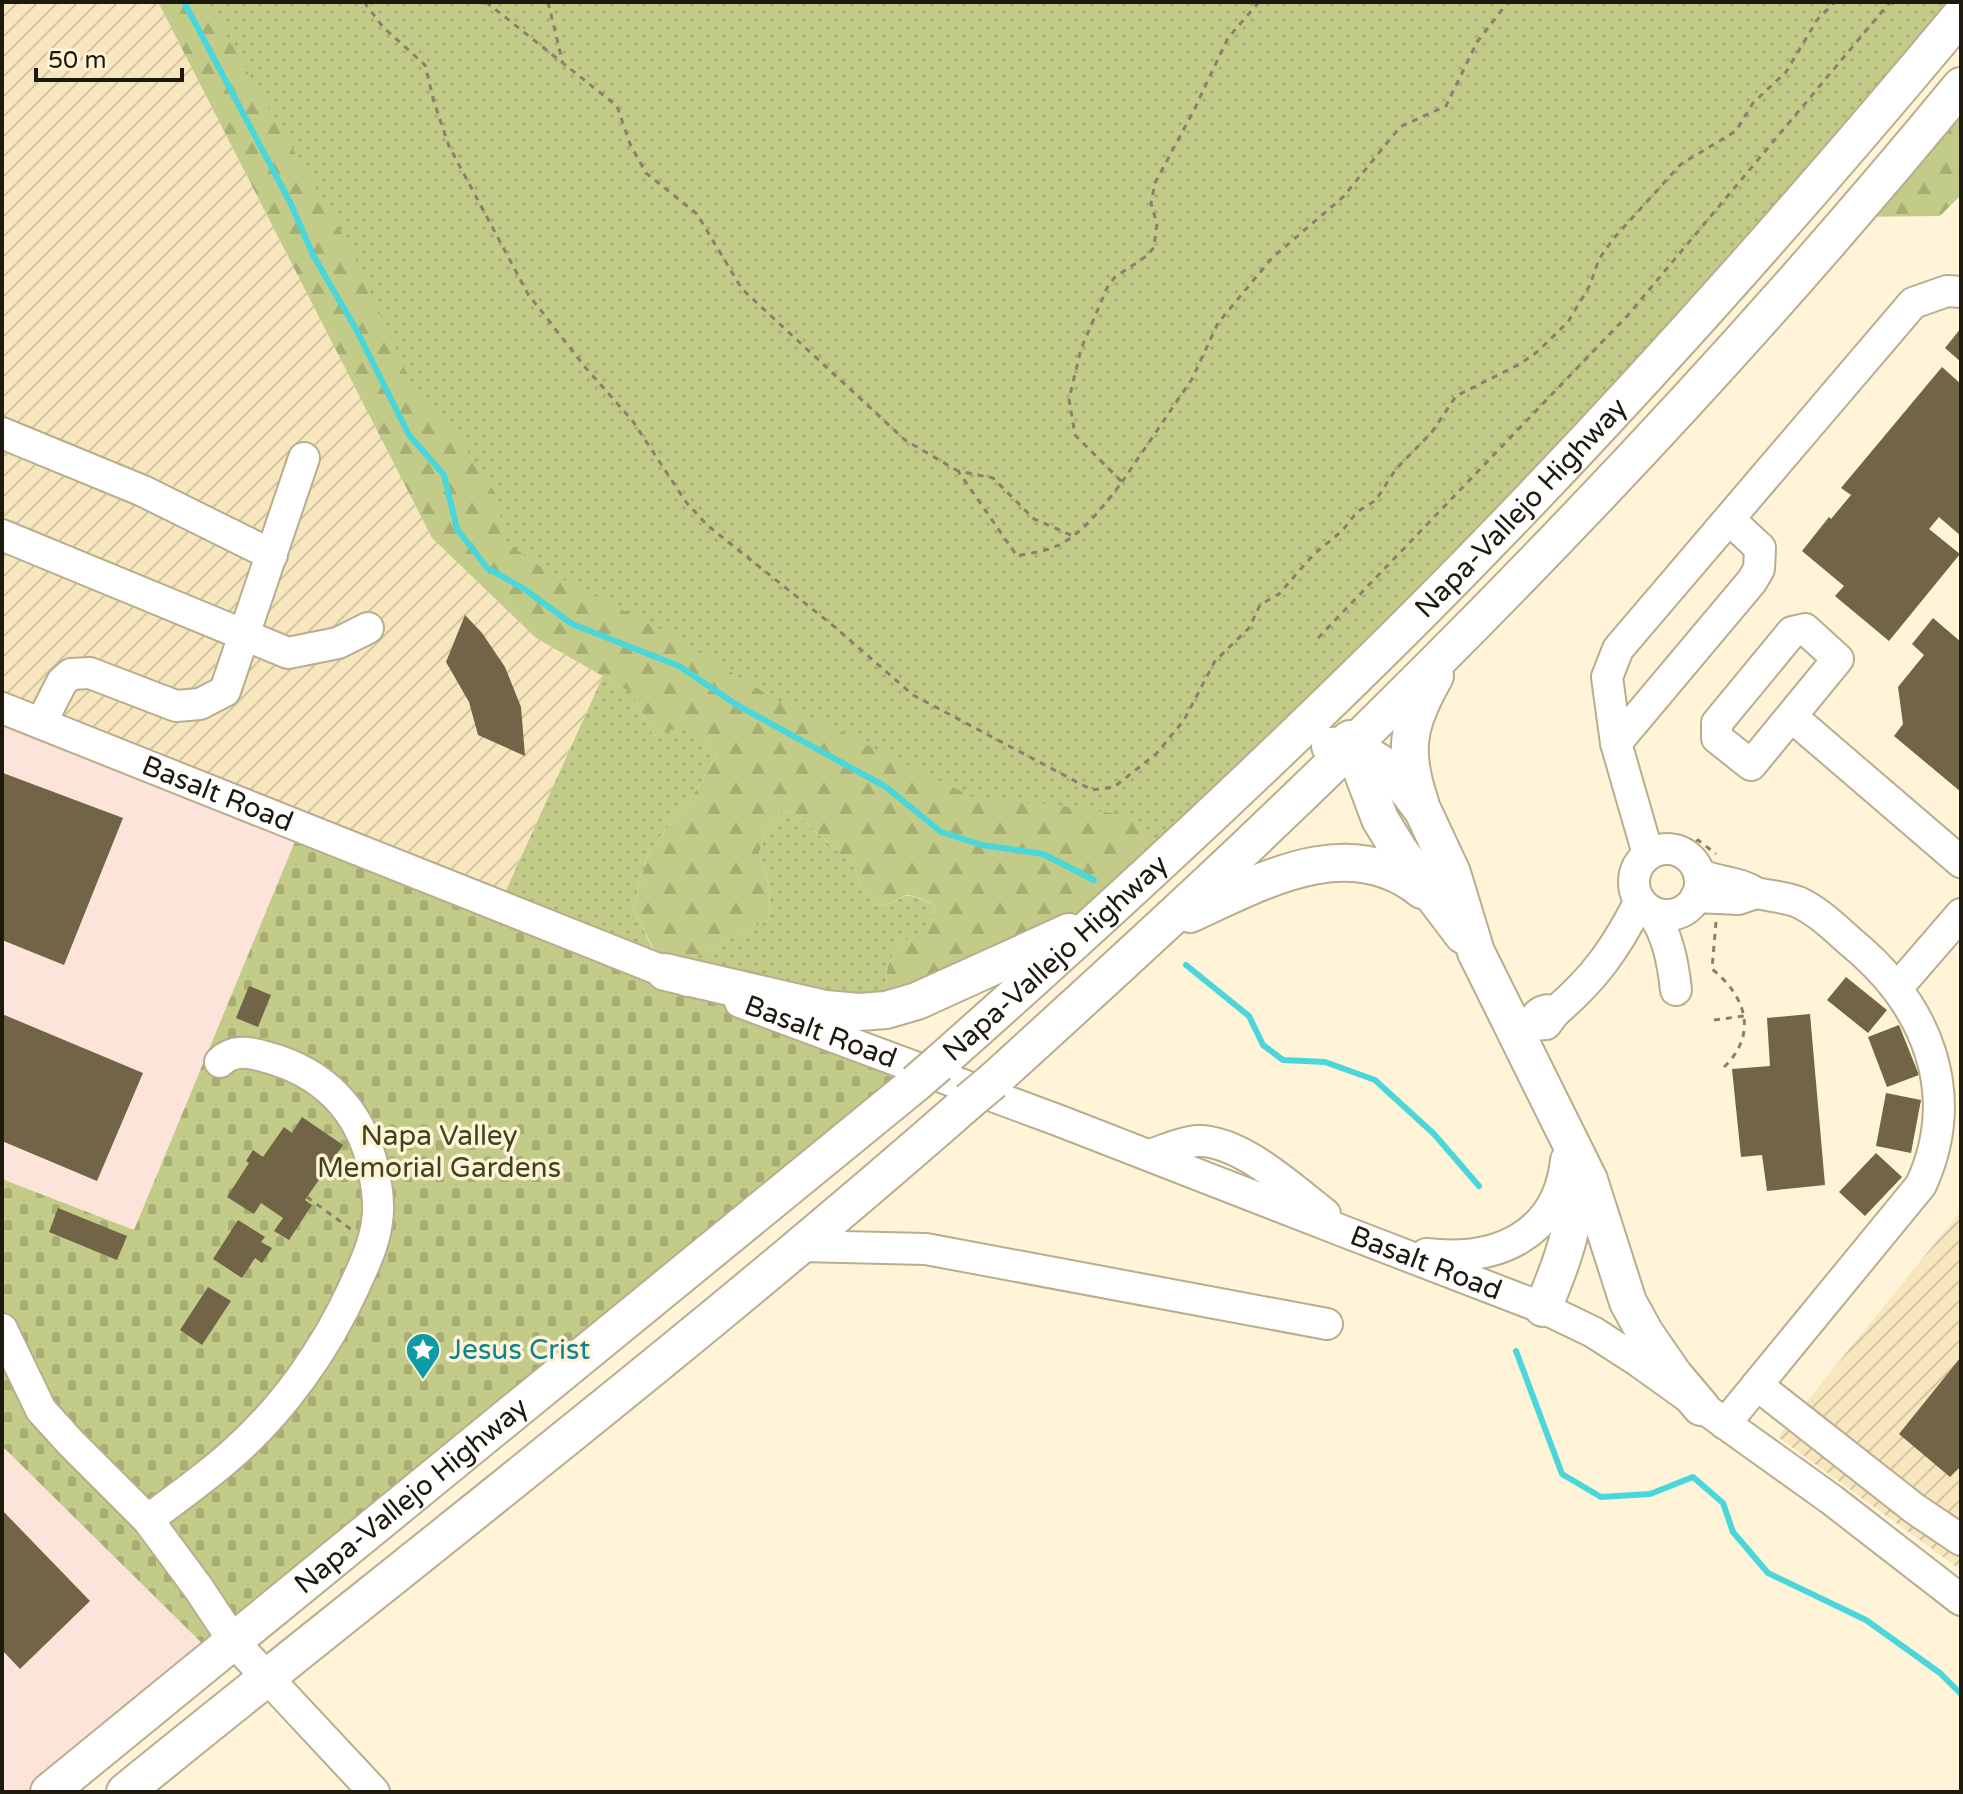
<svg xmlns="http://www.w3.org/2000/svg" width="1963" height="1794" viewBox="0 0 1963 1794" font-family="'Varela Round',sans-serif">
  <defs>
    <pattern id="industrial-furrows" width="10" height="10" patternUnits="userSpaceOnUse" patternTransform="scale(2)"><rect width="10" height="10" fill="#f8e6be"/><path d="M-1 1l2-2M0 10L10 0M9 11l2-2" fill="none" stroke="#d4c5a2"/></pattern>
    <pattern id="grass-dots" width="8" height="8" patternUnits="userSpaceOnUse" patternTransform="scale(2)"><rect width="8" height="8" fill="#c2cb88"/><path d="M2 2h.1M6 6h.1" fill="none" stroke="#a6ae74" stroke-width="1.8" stroke-linecap="round"/></pattern>
    <pattern id="forest-firs" width="22" height="20" patternUnits="userSpaceOnUse" patternTransform="scale(2)"><rect width="22" height="20" fill="#c2cb88"/><path d="M5 1l3.5 6h-7zM16 11l3.5 6h-7z" fill="#a6ae74"/></pattern>
    <pattern id="cemetery-stones" width="16" height="16" patternUnits="userSpaceOnUse" patternTransform="scale(2)"><rect width="16" height="16" fill="#c2cb88"/><path d="M2 7V4a2 2 0 0 1 4 0v3zM10 15v-3a2 2 0 0 1 4 0v3z" fill="#a6ae74"/></pattern>
  </defs>
  <rect width="100%" height="100%" fill="#fff3d8"/>
  <path fill="#fce4da" d="M2 708 301 827 134 1230 2 1179Z
    M2 1446 216 1657 49 1792H2Z"/>
  <path fill="url(#industrial-furrows)" d="M2 2H158L432 538 536 638 603 676 499 906 2 708Z
    M1961 1211V1570L1778 1437Z"/>
  <path fill="url(#grass-dots)" d="M184 2H1961L1814 187 1107 914 523 588Z
    M603 676 632 693 654 736 682 725 719 751 688 804 649 850 633 908 664 972 770 919 769 886 759 852 767 830 781 812 789 811 800 817 855 868 861 887 876 906C911 902 896 885 935 906 924 941 909 932 894 953 883 967 887 994 886 1010L859 1012 825 1009 665 972 499 906Z"/>
  <path fill="url(#forest-firs)" d="M158 2H207L350 247 418 398 455 433 494 491 507 543 548 572 666 632 776 700 983 802 1049 804 1124 815 1172 853 1107 914 886 1010C887 994 883 967 894 953 909 932 925 939 935 906 896 884 911 902 876 906L861 887 855 868 800 817 789 811 781 812 767 830 759 852 769 886 770 919 665 972 633 908 649 850 688 804 719 751 682 726 654 736 632 693 536 638 432 538Z
    M1961 86V195L1940 216 1848 217Z"/>
  <path fill="url(#cemetery-stones)" d="M301 827 926 1071 216 1657 2 1446V1179L134 1230Z"/>
  <g fill="none" stroke-linecap="round" stroke-linejoin="round">
    <path stroke="#4ad7dc" stroke-width="6" d="M184 2 291 204 313 255 356 329 409 435 444 475 457 529 487 568 523 588 572 624 679 666 737 705 886 787 941 832 982 845 1043 854 1094 880
      M1186 965 1249 1016 1263 1045 1283 1060 1325 1062 1375 1080 1434 1134 1479 1186
      M1516 1351 1562 1474 1601 1497 1650 1494 1693 1477 1723 1503 1733 1532 1768 1573 1866 1620 1940 1673 1961 1694"/>
  </g>
  <path fill="#716447" d="M1961 328V362L1945 348Z
    M1942 367 1961 384V536L1939 517 1929 529 1960 554 1889 641 1835 596 1844 586 1802 551 1829 517 1831 519 1851 495 1841 488Z
    M465 615 482 633 505 667 521 707 525 756 478 735 469 702 446 662Z
    M1933 618 1961 642V792L1894 736 1903 724 1898 687 1924 655 1912 644Z
    M3 773 123 818 64 965 2 940Z
    M1846 977 1887 1010 1868 1033 1827 1000Z
    M249 986 271 995 258 1027 236 1018Z
    M2 1014 143 1073 97 1181 2 1141Z
    M1810 1014 1825 1185 1767 1191 1762 1155 1741 1157 1732 1069 1770 1066 1767 1018Z
    M1899 1025 1919 1075 1887 1087 1868 1037Z
    M1886 1093 1921 1100 1911 1153 1876 1146Z
    M302 1117 343 1145 305 1200 312 1205 289 1240 274 1231 283 1218 261 1203 254 1214 227 1197 249 1163 246 1161 253 1150 263 1157 284 1127 292 1133Z
    M1876 1153 1902 1177 1865 1216 1839 1192Z
    M58 1208 127 1236 117 1260 49 1232Z
    M238 1220 265 1237 261 1242 272 1248 262 1263 255 1258 242 1278 213 1259Z
    M208 1287 231 1301 202 1345 180 1330Z
    M1961 1357V1466L1950 1477 1899 1434Z
    M2 1510 90 1601 20 1669 2 1650Z"/>
  <g fill="none" stroke-linecap="round" stroke-linejoin="round">
    <defs>
      <g id="minor">
        <path d="M2 433 143 491 272 555"/>
        <path d="M2 535 288 653 338 643 368 628"/>
        <path d="M1805 629 1838 659 1751 765 1717 738V723L1792 632Z"/>
        <path id="s1" d="M2 708 688 981"/>
        <path d="M1792 717 1961 862"/>
        <path d="M41 723 62 682 71 674 90 673 176 706 200 704 225 691 304 458"/>
        <path d="M1616 743 1752 581 1759 569 1760 548 1730 520"/>
        <circle cx="1667" cy="882" r="33"/>
        <path d="M1648 854 1616 743 1607 677 1618 649 1913 303 1947 291 1961 292"/>
        <path d="M1696 897 1738 899 1756 893C1738 881 1718 883 1699 874"/>
        <path d="M1651 911C1668 934 1673 963 1676 990"/>
        <path d="M1898 987 1961 914"/>
        <path id="s2" d="M740 1002 1060 1121 1348 1233 1543 1308 1593 1332 1638 1361 1832 1500 1961 1600"/>
        <path d="M1555 1012C1595 978 1616 948 1640 901"/>
        <path d="M1517 1033 1532 1025 1546 1024 1555 1012C1544 1007 1535 1014 1532 1025"/>
        <path d="M220 1062C233 1049 250 1052 266 1057 323 1072 361 1110 373 1168 377 1186 380 1204 377 1222 374 1245 364 1265 355 1285 326 1349 283 1410 230 1456 204 1479 175 1499 148 1520L199 1589 234 1642 374 1792"/>
        <path d="M1149 1155C1163 1151 1182 1142 1197 1141 1239 1139 1293 1189 1325 1214"/>
        <path d="M801 1246 926 1249 1327 1324"/>
        <path d="M1426 1254C1495 1262 1558 1237 1566 1160"/>
        <path d="M2 1329 41 1410 71 1443 148 1520"/>
        <path d="M1757 1385 1915 1509 1961 1540"/>
        <path d="M1725 1424 1921 1185C1963 1093 1927 1005 1852 943 1836 929 1818 911 1798 902 1785 897 1769 896 1756 893"/>
      </g>
      <g id="major">
        <path d="M1350 739 1380 819 1400 852 1463 935"/>
        <path d="M1330 746 1351 745 1380 763 1402 783 1423 811 1452 873 1476 952 1589 1180 1628 1302 1645 1333 1674 1375 1701 1407"/>
        <path d="M1420 802C1402 750 1408 723 1435 676"/>
        <path d="M1190 914C1262 881 1349 831 1422 890"/>
        <path d="M665 972 825 1009 859 1012 886 1010 917 1001 1069 932"/>
        <path id="s3" d="M938 1064C1104 917 1266 767 1422 611 1611 421 1790 220 1961 15"/>
        <path d="M993 1081C1081 1001 1169 921 1255 839 1504 602 1743 351 1961 86"/>
        <path d="M1543 1308C1562 1263 1584 1209 1570 1159"/>
        <path id="s4" d="M49 1792 916 1083"/>
        <path d="M125 1792C407 1563 696 1341 969 1101"/>
      </g>
    </defs>
    <use href="#minor" stroke="#baad8d" stroke-width="34"/>
    <use href="#major" stroke="#baad8d" stroke-width="40"/>
    <path stroke="#89816d" stroke-width="3" stroke-dasharray="6 6" stroke-linecap="butt" d="M364 2 383 27 425 65 434 102 449 146 528 294 585 367 632 420 686 502 707 525 836 628 913 695 1092 790 1114 787 1156 754 1184 720 1215 661 1249 628 1260 605 1279 594 1314 554 1342 531 1357 512 1376 500 1396 469 1432 432 1456 396 1520 364 1537 352 1568 322 1590 285 1599 259 1614 238 1681 164 1736 131 1753 103 1786 72 1817 20 1835 2
      M486 2 617 106 630 144 646 173 697 214 742 289 905 440 958 471
      M548 2 563 64
      M1122 482 1192 379 1218 323 1272 258 1343 197 1400 127 1446 106 1477 42 1508 2
      M1071 535 1034 519 993 478 958 471 1017 556C1029 553 1043 552 1054 547 1081 537 1105 504 1122 482L1075 435 1069 399 1081 349 1107 288 1115 277 1148 255 1154 247 1157 224 1151 203 1155 183 1193 112 1228 38 1259 2
      M1318 638 1628 315 1890 2
      M1686 839 1695 843 1698 840 1716 854
      M1716 922 1712 969C1747 997 1758 1035 1723 1068
      M1714 1020 1744 1016
      M307 1197 352 1230"/>
    <use href="#minor" stroke="#fff" stroke-width="30"/>
    <use href="#major" stroke="#fff" stroke-width="36"/>
    <defs>
      <path id="major-bridge" d="M916 1083 938 1064
        M969 1101 993 1081"/>
    </defs>
    <use href="#major-bridge" stroke="#baad8d" stroke-width="40" stroke-linecap="butt"/>
    <use href="#major-bridge" stroke="#fff" stroke-width="36"/>
  </g>
  <defs>
    <symbol id="sight-pin" viewBox="-11 -11 22 30"><path d="M0 17L-7.5 6A9.5 9.5 0 1 1 7.5 6Z" fill="#0f9aa8" stroke="#fff3d8"/><path d="M0-6L1.8-2.2L6-1.7L2.9 1.2L3.7 5.4L0 3.3L-3.7 5.4L-2.9 1.2L-6-1.7L-1.8-2.2Z" fill="#fff"/></symbol>
  </defs>
  <g fill-rule="evenodd">
    <use href="#sight-pin" x="403" y="1330" width="40" height="54"/>
  </g>
  <g text-anchor="middle" dominant-baseline="central" stroke-width="7" stroke-linejoin="round" paint-order="stroke">
    <g font-size="28" fill="#1e190d" stroke="#fff3d8">
      <text stroke="none"><textPath href="#s3" startOffset="806">Napa-Vallejo Highway</textPath></text>
      <text stroke="none"><textPath href="#s1" startOffset="232">Basalt Road</textPath></text>
      <text stroke="none"><textPath href="#s3" startOffset="158">Napa-Vallejo Highway</textPath></text>
      <text stroke="none"><textPath href="#s2" startOffset="86">Basalt Road</textPath></text>
      <text stroke="none"><textPath href="#s2" startOffset="734">Basalt Road</textPath></text>
      <text stroke="none"><textPath href="#s4" startOffset="468">Napa-Vallejo Highway</textPath></text>
    </g>
    <g font-size="28" fill="#3f431c" stroke="#fff3d8">
      <text x="439" y="1136">Napa Valley<tspan x="439" dy="32">Memorial Gardens</tspan></text>
    </g>
    <g font-size="28" fill="#0d838f" stroke="#fff3d8" text-anchor="start">
      <text x="449" y="1350">Jesus Crist</text>
    </g>
  </g>
  <rect width="1963" height="1794" fill="none" stroke="#1e190d" stroke-width="8"/>
  <path d="M36 68v12h146v-12" fill="none" stroke="#1e190d" stroke-width="4"/>
  <text x="48" y="68" font-size="24" fill="#1e190d" stroke="#fff3d8" stroke-width="6" paint-order="stroke">50 m</text>
</svg>
